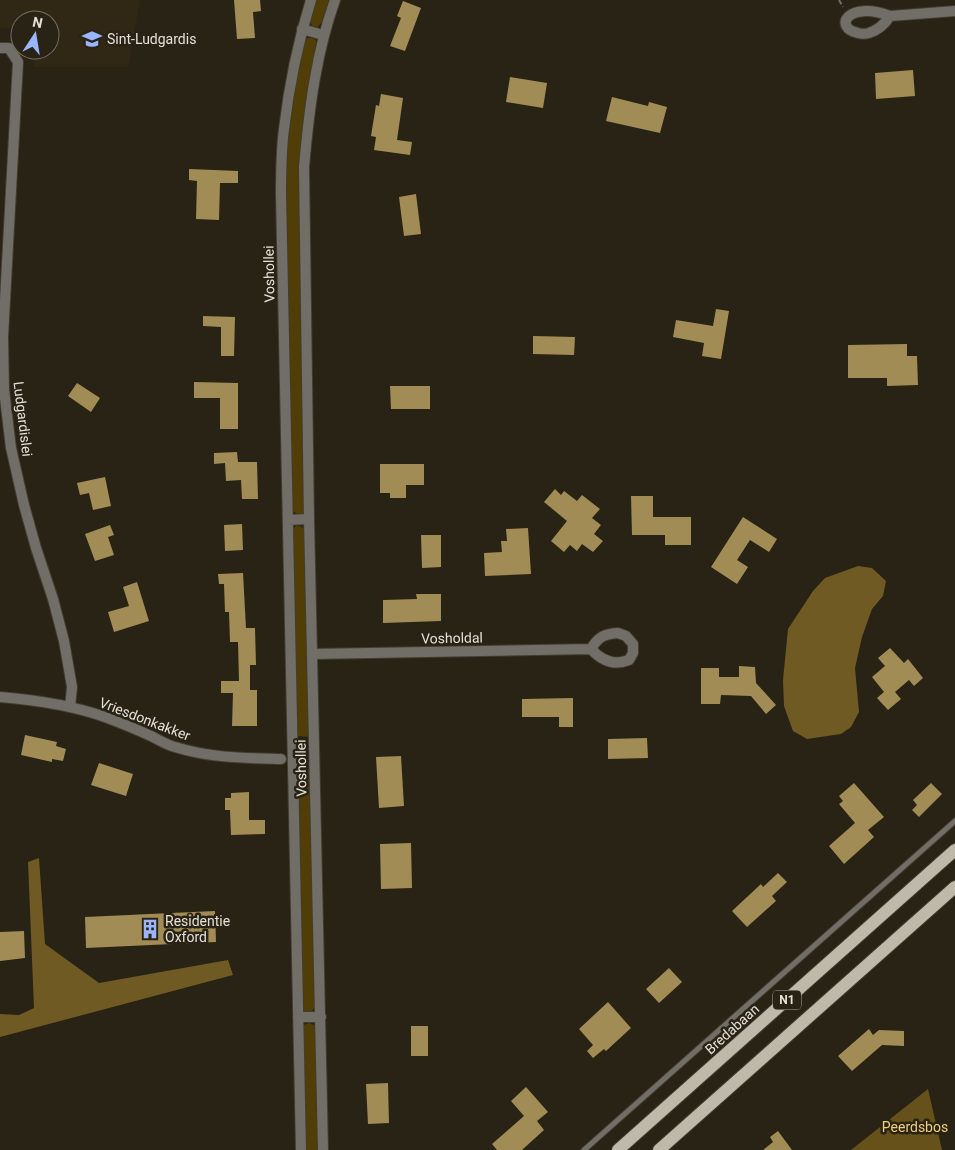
<svg xmlns="http://www.w3.org/2000/svg" width="955" height="1150" viewBox="0 0 955 1150" font-family="Roboto,sans-serif">
  <rect width="100%" height="100%" fill="#282315"/>
  <path fill="#302814" d="M0 0H140L128 67H34L35 50H50V20H20V28H0Z"/>
  <path fill="#513e06" d="M316 0H329L322 22 318 27 312 26 310 20Z
    M308 38H312L316 40V44L303 120 299 178 305 510 303 514 298 515 292 510 286 161C290 120 295 80 305 40Z
    M296 526C301 526 303 527 306 531L310 737 297 736 293 529Z
    M297 769H311L315 1008 310 1012 304 1011 302 1008Z
    M309 1023 314 1025 316 1027 319 1150H305L303 1028 304 1025Z"/>
  <path fill="#66511a" d="M928 1089 942 1150H851Z"/>
  <path fill="#6f5a23" d="M858 566 872 568 886 581 883 596 872 609 862 637 855 668 859 712 851 727 841 734 807 739 793 731 784 706 783 680 788 629 813 591 825 578Z
    M39 858 45 944 99 983 228 960 233 975 0 1037V1014L19 1015 34 1008 28 862Z"/>
  <path fill="#a28c55" d="M234 0H260L261 11 253 12 255 38 237 39Z
    M403 1 421 8 405 51 390 46 401 18 397 16Z
    M913 70 915 96 876 99 875 73Z
    M510 77 547 83 543 108 506 102Z
    M381 94 403 98 397 140 412 142 410 155 374 150 376 137 371 136 376 105 379 106Z
    M612 97 648 106 649 102 667 107 660 133 606 121Z
    M189 169 238 171V183H220L219 220 196 219 197 181 189 180Z
    M416 194 421 234 404 236 399 197Z
    M716 309 729 311 721 359 702 356 704 343 673 337 676 320 713 326Z
    M203 316 235 317 234 356H221V327L203 326Z
    M533 336 575 337 574 355 533 354Z
    M907 344V356H917L918 385 887 386V378H848V345Z
    M194 382 238 383V429H220V398H194Z
    M77 383 100 398 91 412 68 396Z
    M390 386H430V409H391Z
    M237 452 238 462H257L258 499H242L241 480 226 481 225 463 214 464V453Z
    M380 464H424V485H406V498H390V493H380Z
    M105 477 111 506 93 510 89 493 80 495 77 483Z
    M555 489 561 495 564 491 577 501 582 495 600 509 592 518 601 525 594 534 603 541 593 552 582 544 577 551 570 545 564 552 551 541 567 521 544 502Z
    M631 496H653V517H691V545H665V535H632Z
    M743 517 777 539 769 552 750 540 737 560 748 567 737 584 711 567Z
    M242 524 243 550 225 551 224 525Z
    M110 525 114 535 108 537 114 555 95 561 85 534Z
    M528 528 531 574 485 576 484 553 502 552 501 541H507L506 529Z
    M421 535H441V567L422 568Z
    M243 573 246 628H255L256 665H250V690H257V726H232L233 693H221V681H239L238 642H230L229 612H225L224 584H219L218 574Z
    M137 582 149 621 114 632 108 612 129 606 123 587Z
    M416 594H441V621L383 623V600L417 599Z
    M890 648 904 663 908 659 923 678 914 686 909 680 895 692 901 699 888 710 877 698 884 692 872 677 885 666 878 658Z
    M739 666 755 667 756 683 776 705 766 714 751 696 721 695 720 704H701V668H719V677H739Z
    M573 698V727H559V717H522V699Z
    M25 735 57 742 56 746 66 749 63 761 52 759V762L21 755Z
    M647 738 648 758 608 759V739Z
    M401 756 404 806 379 808 376 757Z
    M99 763 133 774 126 796 91 785Z
    M854 783 884 817 868 830 874 837 844 864 829 846 855 823 839 804 843 801 839 796Z
    M931 783 942 794 919 817 912 810 917 805 913 800Z
    M249 792V820H265V834L231 835 230 810H225V798H231V793Z
    M411 843 412 888 381 889 380 844Z
    M778 873 787 882 772 896 776 901 747 927 732 911 761 884 763 887Z
    M215 911 216 942 86 948 85 917Z
    M24 931 25 958 0 961V932Z
    M669 968 682 982 659 1003 646 989Z
    M608 1002 631 1028 606 1051 604 1049 593 1058 587 1051 593 1045 579 1029Z
    M411 1026H428V1056H411Z
    M869 1029 873 1035 879 1030 904 1031V1046L882 1045 852 1071 838 1056Z
    M388 1083 389 1123 368 1124 366 1084Z
    M526 1087 548 1112 537 1121 544 1130 522 1150H497L492 1144 524 1116 511 1101Z
    M778 1131 792 1150H763L773 1142 770 1137Z"/>
  <g fill="none" stroke-linecap="round" stroke-linejoin="round">
    <defs>
      <path id="service" d="M584 1150 955 821"/>
      <path id="minor" d="M890 16C885 24 878 30 869 33 865 34 862 34 858 33 833 28 847 0 890 16L955 11
        M302 29 323 35
        M0 48H9L18 62 3 337 4 390 11 448 24 505 36 548 53 599 64 641 72 687 70 707
        M288 520 309 519
        M618 633 626 636 633 644V653L629 660C614 666 602 661 591 649 598 637 604 634 618 633Z
        M313 654 591 649
        M0 697C36 700 71 705 105 717 121 723 136 729 151 736 159 740 167 745 175 747 210 758 245 758 281 759
        M298 1017H321
        M301 1150 281 195C281 173 281 151 284 129 289 86 298 42 311 0
        M323 1150 309 519 304 167C309 110 316 53 335 0"/>
      <path id="primary" d="M618 1150 955 850
        M659 1150 955 887"/>
    </defs>
    <use href="#service" stroke="#423d30" stroke-width="7"/>
    <use href="#minor" stroke="#423d30" stroke-width="12"/>
    <use href="#primary" stroke="#423d30" stroke-width="14"/>
    <path stroke="#746f63" stroke-width="2" stroke-dasharray="5 2.5" stroke-linecap="butt" d="M839 0 843 7"/>
    <use href="#service" stroke="#716e67" stroke-width="5"/>
    <use href="#minor" stroke="#716e67" stroke-width="10"/>
    <use href="#primary" stroke="#bfb9aa" stroke-width="12"/>
  </g>
  <defs>
    <symbol id="school-bare" viewBox="-9 -9 18 18"><path d="M0-5L7-2L0 1L-7-2ZM-4 1L0 2.5L4 1V4Q0 6-4 4Z" fill="#9ab5fd" stroke="#282315" stroke-width="2.5" paint-order="stroke"/></symbol>
    <symbol id="building-bare" viewBox="-9 -9 18 18"><path d="M-4-6H4V6H1V3H-1V6H-4ZM-2.5-4.3h1.7v1.8h-1.7ZM.8-4.3h1.7v1.8H.8ZM-2.5-1h1.7V.8h-1.7ZM.8-1h1.7V.8H.8Z" fill="#9ab5fd" stroke="#282315" stroke-width="2.5" paint-order="stroke"/></symbol>
  </defs>
  <g fill-rule="evenodd">
    <use href="#school-bare" x="78" y="25" width="28" height="28"/>
    <use href="#building-bare" x="136" y="915" width="28" height="28"/>
  </g>
  <g text-anchor="middle" dominant-baseline="central" stroke-width="5" stroke-linejoin="round" paint-order="stroke">
    <rect fill="#282315" stroke="#aca79d" stroke-width="1" x="773" y="990.5" width="28" height="19" rx="4"/>
    <g font-size="12" font-weight="bold" fill="#e4e0d7">
      <text x="787" y="1000">N1</text>
    </g>
    <g font-size="14" fill="#e4e0d7" stroke="#282315" text-anchor="start">
      <text x="107" y="39">Sint-Ludgardis</text>
      <text x="165" y="921">Residentie<tspan x="165" dy="16">Oxford</tspan></text>
    </g>
    <g font-size="14" fill="#e4e0d7" stroke="#282315">
      <text transform="translate(269 274) rotate(-91)">Voshollei</text>
      <text transform="translate(23 419) rotate(83)">Ludgardislei</text>
      <text transform="translate(452 638) rotate(-1)">Vosholdal</text>
      <text transform="translate(145 719) rotate(21)">Vriesdonkakker</text>
      <text transform="translate(301 768) rotate(-91)">Voshollei</text>
      <text transform="translate(732 1029) rotate(-42)">Bredabaan</text>
    </g>
    <g font-size="14" fill="#f0ce7d" stroke="#282315">
      <text x="915" y="1127">Peerdsbos</text>
    </g>
  </g>
  <g transform="translate(35 35) rotate(12)"><circle r="24" fill="#282315" stroke="#736f63"/>
  <path d="M0-4L9 19L0 12L-9 19Z" fill="#9ab5fd"/>
  <text y="-8" font-size="14" font-weight="bold" text-anchor="middle" fill="#e4e0d7">N</text>
  </g>
</svg>
